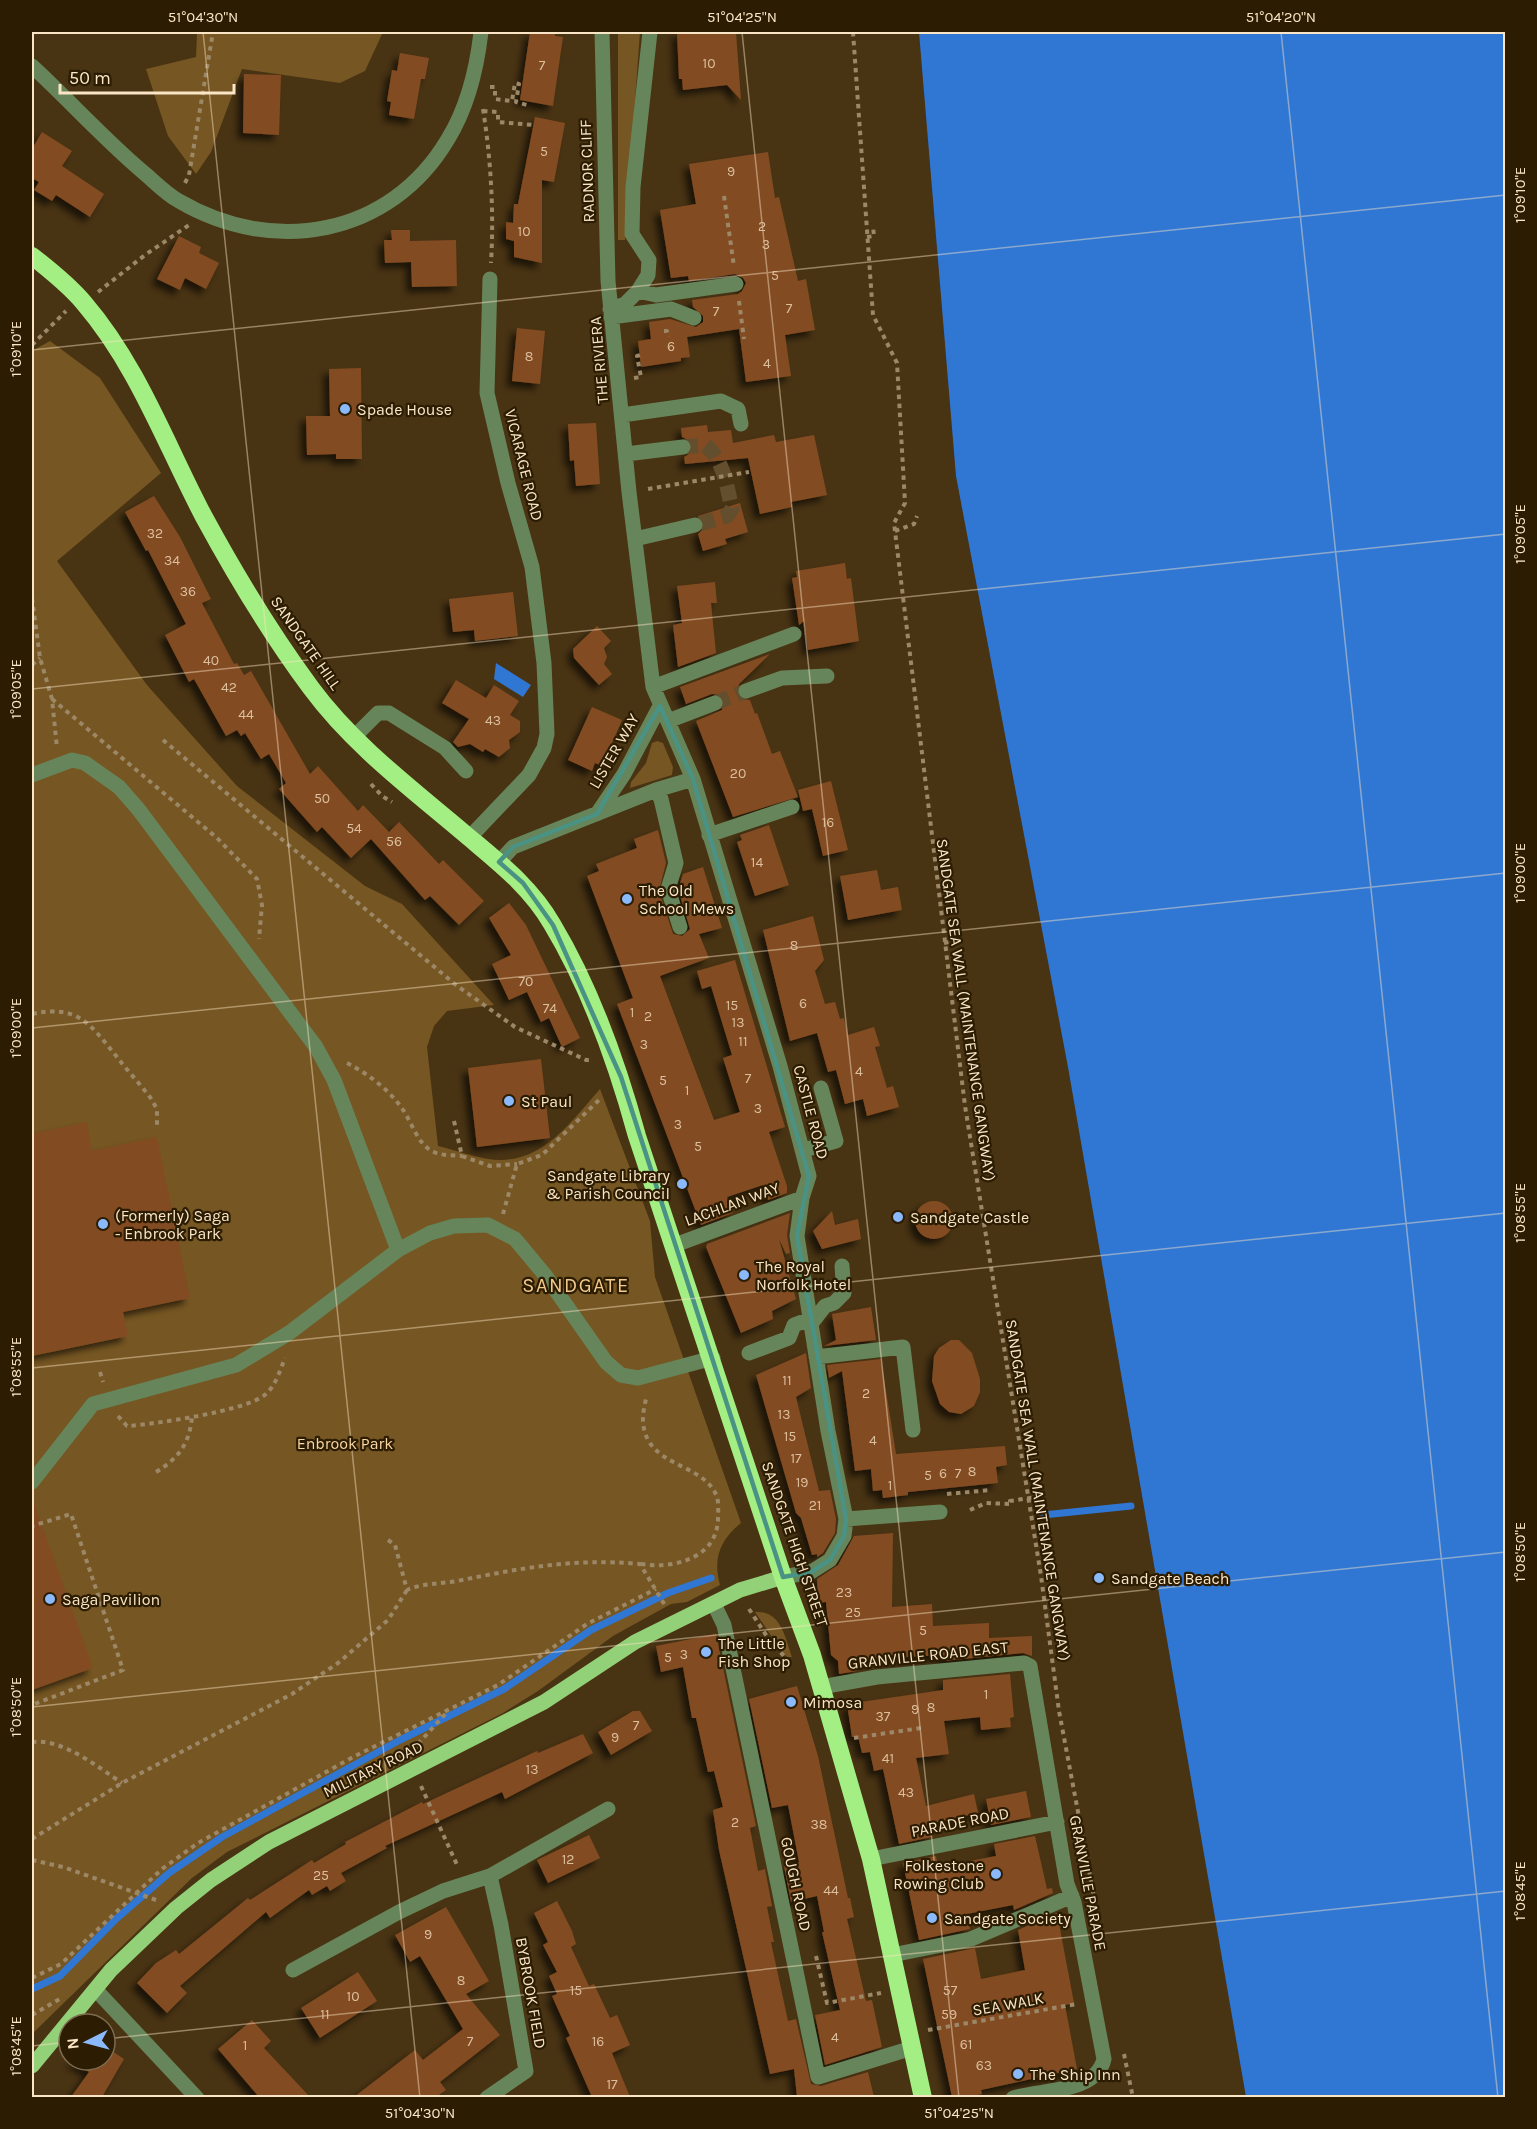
<svg xmlns="http://www.w3.org/2000/svg" width="1537" height="2129" viewBox="0 0 1537 2129" font-family="Karla,sans-serif">
  <defs>
    <filter id="shadow"><feDropShadow dx="-5.5" dy="5.5" stdDeviation="3" flood-color="#0009"/></filter>
  </defs>
  <rect width="100%" height="100%" fill="#483313"/>
  <path fill="#765622" d="M197 32H383L365 71 340 83 242 69 211 152 196 174 168 136 146 69 196 57Z
    M618 32H640L625 240H618Z
    M50 341 100 378 161 473 57 561 147 685 237 786 365 886 402 904 494 1005 447 1011 434 1026 427 1047 438 1146C454 1150 471 1156 488 1159 540 1167 569 1124 600 1089L650 1221 655 1277 741 1523C719 1541 713 1559 720 1585L687 1602 671 1604 613 1636 538 1691 503 1713 227 1852 192 1878 32 2034V351Z
    M657 741 663 743 673 767 672 775 630 788 631 782 646 763 652 743Z
    M755 1612C781 1610 785 1637 792 1657H787L782 1652Z"/>
  <path fill="#3077d4" d="M919 32H1505V2097H1246L1068 1067 956 476Z
    M496 663 531 685 523 697 494 679Z"/>
  <g fill="none" stroke-linecap="round" stroke-linejoin="round">
    <path stroke="#3077d4" stroke-width="7" d="M1043 1515 1131 1506
      M32 1989 60 1976 116 1919 169 1873 222 1837 400 1740 504 1689 591 1630 668 1593 711 1578"/>
  </g>
  <path fill="#824c21" filter="url(#shadow)" d="M530 32H555V36L563 37 553 106 520 100Z
    M677 32H736L741 100 727 85 683 90 682 79H679Z
    M400 53 429 58 425 79H421L414 119 389 115 391 102 387 101 392 70 397 71Z
    M244 74 281 75 279 135 243 133Z
    M535 117 565 123 554 182 542 180V263L514 257V241L506 239V222L513 223 514 204H518Z
    M42 132 72 151 62 166 104 194 90 217 56 195 52 201 34 190 39 182 32 178V149Z
    M768 152 775 198 779 197 798 281 806 279 815 330 785 335 791 376 746 382 739 329 687 337 690 357 681 358V361L641 367 638 341 651 339 649 322 670 319 696 327 703 322V316L693 307 692 300 738 294 742 291 746 283 743 278 735 274 689 281 688 276 671 278 660 210 696 204 689 164Z
    M391 230H410V241L456 240 457 286 412 287 411 262 385 263 384 240H392Z
    M179 236 201 247 199 253 219 263 206 289 185 278 180 290 157 279Z
    M517 328 545 331 540 384 512 381Z
    M361 368 362 459H336V454L307 455 306 416H330L329 369Z
    M596 423 600 484 576 486 574 460 570 461 568 424Z
    M707 425 708 432 731 430 733 443 774 435 776 442 814 435 827 495 791 502 792 507 760 514 748 458 685 464 684 457 689 454 693 446 690 441 682 437 681 428Z
    M154 496 180 537 211 599 202 603 234 664 237 663 244 675 251 671 310 774 318 766 358 811 363 805 389 832 399 822 439 864 443 860 484 901 459 925 430 896 425 900 371 839 351 858 322 827 317 832 279 789 286 783 269 754 261 759 245 733 241 736 237 730 226 736 194 679 189 682 165 635 186 624 148 550 146 551 125 512Z
    M740 503 748 532 725 539 727 544 703 551 698 534 704 528 705 523 698 516Z
    M845 563 847 579 851 578 859 641 808 650 804 621 799 625 792 578 797 577 796 571Z
    M715 582 717 603H711L716 653 678 667 673 625 682 623 677 586Z
    M513 592 518 636 475 641 474 630 453 632 449 599Z
    M597 626 611 641 604 648 607 657 604 664 612 674 599 685 574 658 573 649Z
    M770 654 739 684 737 694 740 699 750 700 755 714 757 713 772 754 780 751 798 797 733 817 696 721 722 710 724 699 721 695 712 694 686 704 680 687Z
    M456 680 486 698 494 685 519 701 510 715 520 721V732L509 740 510 748 499 757 485 749 483 752 470 744 458 747 453 742 469 719 442 703Z
    M592 707 622 720 602 766 595 763 592 771 568 760Z
    M831 781 848 850 823 856 812 809 803 811 798 790Z
    M769 825 789 885 755 896 737 842 742 840 740 835Z
    M658 830 666 863 659 891 673 934 682 936 690 929 678 889 683 874 703 867 722 928 699 934 709 958 660 976 714 1120 740 1112 723 1058 732 1055 711 986 702 989 697 971 735 960 785 1127 769 1132 787 1186V1193L768 1200 763 1185 727 1197 733 1213 701 1225 617 1004 633 998 587 876 599 871 596 864 637 848 634 839Z
    M877 870 881 890 898 887 902 910 848 920 840 876Z
    M509 903 526 925 580 1038 562 1047 549 1018 541 1022 527 992 509 1000 492 964 511 955 489 918Z
    M813 916 824 960 815 971 825 1004 835 1002 840 1019 844 1018 848 1035 874 1027 880 1046 875 1047 887 1088 893 1086 899 1107 867 1116 863 1099 845 1104 836 1070 828 1072 817 1033 790 1041 763 930Z
    M541 1059 550 1138 477 1147 468 1068Z
    M87 1122 92 1151 157 1137 190 1298 123 1312 128 1336 32 1356V1134Z
    M915 1220a19 19 0 1 1 38 0a19 19 0 1 1-38 0Z
    M832 1211 835 1225 858 1219 861 1239 822 1249 813 1231Z
    M790 1213 787 1235 790 1253 786 1254 779 1239 796 1299 772 1311 773 1319 741 1333 706 1247 707 1244Z
    M871 1307 876 1340 824 1346 836 1340 832 1314Z
    M951 1340H959L972 1353 980 1379V1392L974 1406 961 1414 949 1412 940 1404 932 1381 934 1356 939 1348Z
    M806 1353 811 1388 796 1397 819 1491 830 1490 836 1519 835 1533 823 1553 817 1557V1554L812 1555 801 1518 796 1513 756 1375Z
    M881 1359 896 1454 1005 1446 1007 1465 996 1467 998 1483 908 1492V1495L883 1498 882 1490 873 1491 871 1469 855 1471 842 1371 829 1378 827 1365Z
    M32 1503H34L93 1668 32 1690Z
    M893 1533 892 1607 932 1604 933 1626 989 1623V1638L1032 1636V1656L1023 1653 943 1661V1655L856 1660 857 1671 839 1674 838 1661 831 1655 826 1602 818 1603 817 1579 838 1565 854 1536Z
    M716 1634 756 1826 750 1828 758 1871 765 1869 772 1906 767 1907 774 1942H771L788 2021 796 2019 811 2084 821 2086 868 2072 874 2097H797L794 2069 770 2074 719 1850 713 1810 723 1807 714 1771 708 1772 696 1718H692L683 1667 661 1672 656 1646Z
    M1010 1674 1014 1717 1010 1718 1011 1727 981 1730 980 1717 944 1721 949 1754 916 1758 926 1806 974 1794 978 1813 929 1824 932 1837 899 1844 883 1769 874 1771 870 1752 862 1753 858 1736 852 1737 847 1704 943 1690V1680Z
    M797 1686 818 1756 848 1898H850L854 1917 847 1919 866 2001 872 2000 882 2047 825 2065 815 2015 840 2010 822 1932H824L817 1896 791 1902 784 1866 799 1862 788 1805 772 1808 749 1699Z
    M633 1711H640L652 1731 611 1755 598 1732Z
    M583 1734 593 1753 505 1799 502 1792 385 1846 387 1848 341 1873 346 1881 330 1891 327 1886 312 1895 309 1890 270 1918 266 1912 180 1986 187 1993 167 2013 137 1983 156 1963 176 1950 179 1954 248 1898 250 1900 312 1860 314 1863 346 1844 345 1842 422 1802 423 1804 537 1751 538 1753Z
    M1026 1791 1031 1817 991 1825 986 1799Z
    M589 1835 600 1858 548 1883 537 1860Z
    M1035 1836 1047 1889 1052 1888 1053 1893 1014 1910 1013 1905 967 1914 970 1929 919 1940 903 1863 936 1856 938 1867 996 1856 994 1844Z
    M557 1901 572 1931 576 1944 571 1947 589 1986 594 1984 610 2018 617 2015 630 2045 612 2053 630 2097H592L566 2038 570 2036 552 1996 557 1994 549 1976 557 1972 543 1945 548 1942 534 1913Z
    M446 1907 489 1981 466 1994 500 2035 440 2082 446 2090 436 2097H354L415 2050 423 2060 463 2029 420 1956 410 1962 395 1935Z
    M1057 1913 1074 2003 1065 2005 1077 2069 981 2090 982 2094 967 2097H952L923 1959 975 1948 981 1979 1025 1970 1018 1930Z
    M358 1972 377 2001 320 2038 301 2008Z
    M252 2020 271 2041 264 2048 310 2097H259L218 2049Z
    M106 2047 124 2059 102 2097H71L89 2072 70 2060H105Z"/>
  <g fill="none" stroke-linecap="round" stroke-linejoin="round">
    <path stroke="#634e2e" stroke-width="15" stroke-dasharray="15 8" stroke-linecap="butt" d="M683 447 705 445C724 459 727 488 732 509L727 516 695 525
      M715 703 746 691"/>
    <path stroke="#9c8767" stroke-width="4" stroke-dasharray="4.5 4.5" stroke-linecap="butt" d="M853 32 873 315 897 363 905 503 894 523 965 1106 1041 1576 1059 1711 1094 1897
      M490 87H495V99L512 101 515 83 519 84 516 102 527 105 529 102
      M483 109C491 160 494 212 491 263
      M483 111 498 112V122L533 125
      M185 183 189 175 213 32
      M724 196 734 267
      M867 237 874 236 873 227
      M98 292 145 255 189 225
      M739 301 744 339
      M664 331H667L668 337
      M32 345 66 311
      M634 378 641 377 637 356 640 355
      M648 489 749 472
      M895 531 914 524 917 516
      M32 598 40 658 52 699 57 748
      M32 665 40 658
      M52 699 217 838 257 879 262 905 259 939
      M163 740 456 985 515 1027 586 1060H593
      M371 784 382 796 392 802
      M944 943 954 941 953 929
      M32 1014C78 1004 90 1024 117 1057 127 1070 139 1083 150 1097L157 1109V1127
      M347 1063C368 1074 387 1088 401 1107 412 1121 417 1145 434 1152 442 1156 453 1155 462 1156
      M454 1121 462 1156 490 1166 517 1164
      M503 1214 517 1164 542 1155 599 1100
      M100 1372 103 1382
      M118 1416 127 1426C155 1424 247 1411 266 1394 276 1385 280 1370 285 1358
      M156 1472C179 1458 190 1443 192 1416
      M947 1494 991 1490
      M970 1510 986 1503 1011 1504 1010 1501 1036 1497 1035 1491
      M32 1524V1526L71 1514 123 1670 32 1705
      M388 1540 395 1545 407 1590C423 1583 440 1584 457 1581 522 1568 573 1558 640 1564L666 1607
      M641 1564C673 1569 716 1559 718 1520 718 1513 719 1504 717 1497 706 1467 664 1468 648 1440 640 1424 643 1411 647 1395
      M749 1609 768 1638 789 1662 793 1661
      M854 1738 921 1728
      M32 1742C62 1738 98 1767 122 1783
      M418 1744 447 1712
      M421 1786 458 1867
      M32 1839 122 1783 292 1694 338 1663 388 1620 407 1590
      M32 1860 63 1867 156 1900
      M816 1956 827 2003 881 1993
      M32 1978 61 1964 162 1869 198 1843 355 1756 498 1685 587 1624 656 1589
      M32 2015 63 1997
      M928 2030 1077 2004
      M1124 2054 1133 2098"/>
    <path stroke="#67855a" stroke-width="15" d="M602 32 608 281 629 492 653 687 693 779 780 1066 809 1176 802 1198 797 1236 828 1431 846 1519 844 1536 830 1560 811 1572 783 1577
      M32 66C70 101 104 139 143 172 155 182 166 194 179 201 273 256 390 237 448 139 467 108 477 67 481 32
      M638 291 656 295 736 284
      M610 309 625 304 638 291 648 275 649 260 632 234 633 187 650 32
      M611 317 671 309 694 318
      M622 415 721 401 738 409 741 424
      M626 454 683 447
      M635 539 695 525
      M653 687 794 634
      M746 691 782 678 827 676
      M668 721 715 703
      M354 737 378 713H389L445 748 466 771
      M32 775 72 760 85 763 119 787 139 810 316 1047 334 1080 398 1250
      M656 790 661 799 676 863 668 889 680 927
      M597 814 624 774 660 706
      M709 835 792 807
      M469 838 529 775 544 748 547 734 544 663 532 567 508 483 487 393 490 279
      M499 862 513 847 656 790 693 779
      M804 1150 836 1141 821 1088
      M675 1245 802 1198
      M811 1324 825 1306 834 1303 844 1293 842 1266
      M749 1353 789 1338 794 1325 810 1319
      M816 1357 903 1347 913 1430
      M32 1482 93 1404 236 1365 289 1333 398 1250 430 1233 454 1226 488 1225 515 1239 545 1275 606 1362 621 1375 638 1378 713 1358
      M846 1519 940 1512
      M714 1604 724 1625 818 2077 912 2048
      M821 1687 877 1677 1024 1663 1030 1666 1067 1884 1074 1902 1104 2059C1096 2094 1040 2089 1013 2098
      M871 1859 1057 1822
      M892 1955 971 1939 1072 1896
      M293 1970 399 1912 443 1891 490 1876 608 1809
      M96 1990 197 2098
      M487 2098 526 2071 501 1925 490 1876"/>
    <path stroke="#93d178" stroke-width="15" d="M32 2066 111 1970 176 1908 211 1880 269 1842 544 1702 635 1642 740 1590 783 1577"/>
    <path stroke="#a4ef83" stroke-width="18" d="M32 256C50 270 69 285 84 303 138 366 166 445 204 517 236 576 271 634 311 688 353 745 412 789 465 834 498 862 530 886 552 924 591 989 617 1063 637 1136L783 1577 812 1655 871 1859 923 2098"/>
  </g>
  <path fill="none" stroke="#4a9284" stroke-width="4.5" stroke-linejoin="round" d="M660 706 693 779 809 1176 797 1236 846 1519 844 1536 830 1560 811 1572 783 1577 621 1077 553 925 523 883 499 862 513 847 597 814Z"/>
  <path fill="none" stroke="#fae5c6" stroke-width="1.5" stroke-opacity="0.45" d="M203 32 420 2098M742 32 959 2098M1281 32 1498 2098M32 350 1506 195M32 689 1506 534M32 1028 1506 873M32 1368 1506 1213M32 1707 1506 1552M105 2039 1506 1891M32 2046 69 2042"/>
  <g fill="#8abafc" stroke="#2b1c02" stroke-width="2">
    <circle cx="345" cy="409" r="6"/>
    <circle cx="627" cy="899" r="6"/>
    <circle cx="509" cy="1101" r="6"/>
    <circle cx="682" cy="1184" r="6"/>
    <circle cx="898" cy="1217" r="6"/>
    <circle cx="103" cy="1224" r="6"/>
    <circle cx="744" cy="1275" r="6"/>
    <circle cx="1099" cy="1578" r="6"/>
    <circle cx="50" cy="1599" r="6"/>
    <circle cx="706" cy="1652" r="6"/>
    <circle cx="791" cy="1702" r="6"/>
    <circle cx="996" cy="1874" r="6"/>
    <circle cx="932" cy="1918" r="6"/>
    <circle cx="1018" cy="2074" r="6"/>
  </g>
  <g text-anchor="middle" dominant-baseline="central" stroke-width="4.5" stroke-linejoin="round" paint-order="stroke">
    <g font-size="14" fill="#dcbf9d">
      <text x="709" y="63">10</text>
      <text x="542" y="65">7</text>
      <text x="544" y="151">5</text>
      <text x="731" y="171">9</text>
      <text x="762" y="226">2</text>
      <text x="524" y="231">10</text>
      <text x="766" y="244">3</text>
      <text x="775" y="275">5</text>
      <text x="789" y="308">7</text>
      <text x="716" y="311">7</text>
      <text x="671" y="346">6</text>
      <text x="529" y="356">8</text>
      <text x="767" y="363">4</text>
      <text x="155" y="533">32</text>
      <text x="172" y="560">34</text>
      <text x="188" y="591">36</text>
      <text x="211" y="660">40</text>
      <text x="229" y="687">42</text>
      <text x="246" y="714">44</text>
      <text x="493" y="720">43</text>
      <text x="738" y="773">20</text>
      <text x="322" y="798">50</text>
      <text x="828" y="822">16</text>
      <text x="354" y="828">54</text>
      <text x="394" y="841">56</text>
      <text x="757" y="862">14</text>
      <text x="794" y="945">8</text>
      <text x="526" y="981">70</text>
      <text x="803" y="1003">6</text>
      <text x="732" y="1005">15</text>
      <text x="550" y="1008">74</text>
      <text x="632" y="1012">1</text>
      <text x="648" y="1016">2</text>
      <text x="738" y="1022">13</text>
      <text x="743" y="1041">11</text>
      <text x="644" y="1044">3</text>
      <text x="859" y="1071">4</text>
      <text x="748" y="1078">7</text>
      <text x="663" y="1080">5</text>
      <text x="687" y="1090">1</text>
      <text x="758" y="1108">3</text>
      <text x="678" y="1124">3</text>
      <text x="698" y="1146">5</text>
      <text x="787" y="1380">11</text>
      <text x="866" y="1393">2</text>
      <text x="784" y="1414">13</text>
      <text x="790" y="1436">15</text>
      <text x="873" y="1440">4</text>
      <text x="796" y="1458">17</text>
      <text x="972" y="1471">8</text>
      <text x="943" y="1473">6</text>
      <text x="958" y="1473">7</text>
      <text x="928" y="1475">5</text>
      <text x="802" y="1482">19</text>
      <text x="890" y="1485">1</text>
      <text x="815" y="1505">21</text>
      <text x="844" y="1592">23</text>
      <text x="853" y="1612">25</text>
      <text x="923" y="1630">5</text>
      <text x="684" y="1654">3</text>
      <text x="668" y="1657">5</text>
      <text x="986" y="1694">1</text>
      <text x="931" y="1707">8</text>
      <text x="915" y="1709">9</text>
      <text x="883" y="1716">37</text>
      <text x="636" y="1725">7</text>
      <text x="615" y="1737">9</text>
      <text x="888" y="1758">41</text>
      <text x="532" y="1769">13</text>
      <text x="906" y="1792">43</text>
      <text x="735" y="1822">2</text>
      <text x="819" y="1824">38</text>
      <text x="568" y="1859">12</text>
      <text x="321" y="1875">25</text>
      <text x="831" y="1890">44</text>
      <text x="428" y="1934">9</text>
      <text x="461" y="1980">8</text>
      <text x="576" y="1990">15</text>
      <text x="950" y="1990">57</text>
      <text x="353" y="1996">10</text>
      <text x="325" y="2014">11</text>
      <text x="949" y="2014">59</text>
      <text x="835" y="2037">4</text>
      <text x="470" y="2041">7</text>
      <text x="598" y="2041">16</text>
      <text x="966" y="2044">61</text>
      <text x="245" y="2045">1</text>
      <text x="984" y="2065">63</text>
      <text x="612" y="2084">17</text>
    </g>
    <g font-size="16" fill="#fae5c6" stroke="#2b1c02">
      <text transform="translate(587 171) rotate(-92)">RADNOR CLIFF</text>
      <text transform="translate(599 360) rotate(-95)">THE RIVIERA</text>
      <text transform="translate(524 465) rotate(76)">VICARAGE ROAD</text>
      <text transform="translate(306 643) rotate(55)">SANDGATE HILL</text>
      <text transform="translate(614 751) rotate(-60)">LISTER WAY</text>
      <text transform="translate(966 1010) rotate(82)">SANDGATE SEA WALL (MAINTENANCE GANGWAY)</text>
      <text transform="translate(811 1112) rotate(75)">CASTLE ROAD</text>
      <text transform="translate(732 1204) rotate(-20)">LACHLAN WAY</text>
      <text transform="translate(1038 1490) rotate(81)">SANDGATE SEA WALL (MAINTENANCE GANGWAY)</text>
      <text transform="translate(795 1544) rotate(71)">SANDGATE HIGH STREET</text>
      <text transform="translate(928 1655) rotate(-6)">GRANVILLE ROAD EAST</text>
      <text transform="translate(373 1769) rotate(-26)">MILITARY ROAD</text>
      <text transform="translate(960 1822) rotate(-11)">PARADE ROAD</text>
      <text transform="translate(1088 1883) rotate(79)">GRANVILLE PARADE</text>
      <text transform="translate(796 1884) rotate(78)">GOUGH ROAD</text>
      <text transform="translate(531 1993) rotate(80)">BYBROOK FIELD</text>
      <text transform="translate(1008 2004) rotate(-10)">SEA WALK</text>
    </g>
    <g font-size="16" fill="#fae5c6" stroke="#2b1c02" text-anchor="start">
      <text x="357" y="409">Spade House</text>
      <text x="639" y="890">The Old<tspan x="639" dy="18">School Mews</tspan></text>
      <text x="521" y="1101">St Paul</text>
      <text x="670" y="1175" text-anchor="end">Sandgate Library<tspan x="670" dy="18">&amp; Parish Council</tspan></text>
      <text x="115" y="1215">(Formerly) Saga<tspan x="115" dy="18">- Enbrook Park</tspan></text>
      <text x="910" y="1217">Sandgate Castle</text>
      <text x="756" y="1266">The Royal<tspan x="756" dy="18">Norfolk Hotel</tspan></text>
      <text x="1111" y="1578">Sandgate Beach</text>
      <text x="62" y="1599">Saga Pavilion</text>
      <text x="718" y="1643">The Little<tspan x="718" dy="18">Fish Shop</tspan></text>
      <text x="803" y="1702">Mimosa</text>
      <text x="984" y="1865" text-anchor="end">Folkestone<tspan x="984" dy="18">Rowing Club</tspan></text>
      <text x="944" y="1918">Sandgate Society</text>
      <text x="1030" y="2074">The Ship Inn</text>
    </g>
    <g font-size="16" fill="#f9d6a4" stroke="#2b1c02">
      <text x="345" y="1443">Enbrook Park</text>
    </g>
    <g font-size="20" letter-spacing="1.5" fill="#f4ca8c" stroke="#2b1c02">
      <text x="576" y="1285">SANDGATE</text>
    </g>
  </g>
  <rect width="1537" height="2129" fill="none" stroke="#2b1c02" stroke-width="66"/>
  <g transform="translate(87 2042) rotate(264)"><circle r="28" fill="#2b1c02" stroke="#7e6c50" stroke-width="1.5"/>
  <path d="M0-4.5L10 22L0 15L-10 22Z" fill="#8abafc"/>
  <text y="-9" font-size="16" font-weight="bold" text-anchor="middle" fill="#fae5c6">N</text>
  </g>
  <path d="M60 84v9h174v-9" fill="none" stroke="#fae5c6" stroke-width="3"/>
  <text x="69" y="84" font-size="18" fill="#fae5c6" stroke="#2b1c02" stroke-width="4.5" paint-order="stroke">50 m</text>
  <rect x="33" y="33" width="1471" height="2063" fill="none" stroke="#fae5c6" stroke-width="2"/>
  <g font-size="15" text-anchor="middle" fill="#fae5c6">
    <text x="203" y="22">51°04'30"N</text>
    <text x="742" y="22">51°04'25"N</text>
    <text x="1281" y="22">51°04'20"N</text>
    <text transform="translate(1520 195) rotate(-90)" y="5">1°09'10"E</text>
    <text transform="translate(16 349) rotate(-90)" y="5">1°09'10"E</text>
    <text transform="translate(1520 534) rotate(-90)" y="5">1°09'05"E</text>
    <text transform="translate(16 689) rotate(-90)" y="5">1°09'05"E</text>
    <text transform="translate(1520 873) rotate(-90)" y="5">1°09'00"E</text>
    <text transform="translate(16 1028) rotate(-90)" y="5">1°09'00"E</text>
    <text transform="translate(1520 1213) rotate(-90)" y="5">1°08'55"E</text>
    <text transform="translate(16 1367) rotate(-90)" y="5">1°08'55"E</text>
    <text transform="translate(1520 1552) rotate(-90)" y="5">1°08'50"E</text>
    <text transform="translate(16 1707) rotate(-90)" y="5">1°08'50"E</text>
    <text transform="translate(1520 1891) rotate(-90)" y="5">1°08'45"E</text>
    <text transform="translate(16 2046) rotate(-90)" y="5">1°08'45"E</text>
    <text x="420" y="2118">51°04'30"N</text>
    <text x="959" y="2118">51°04'25"N</text>
  </g>
</svg>
